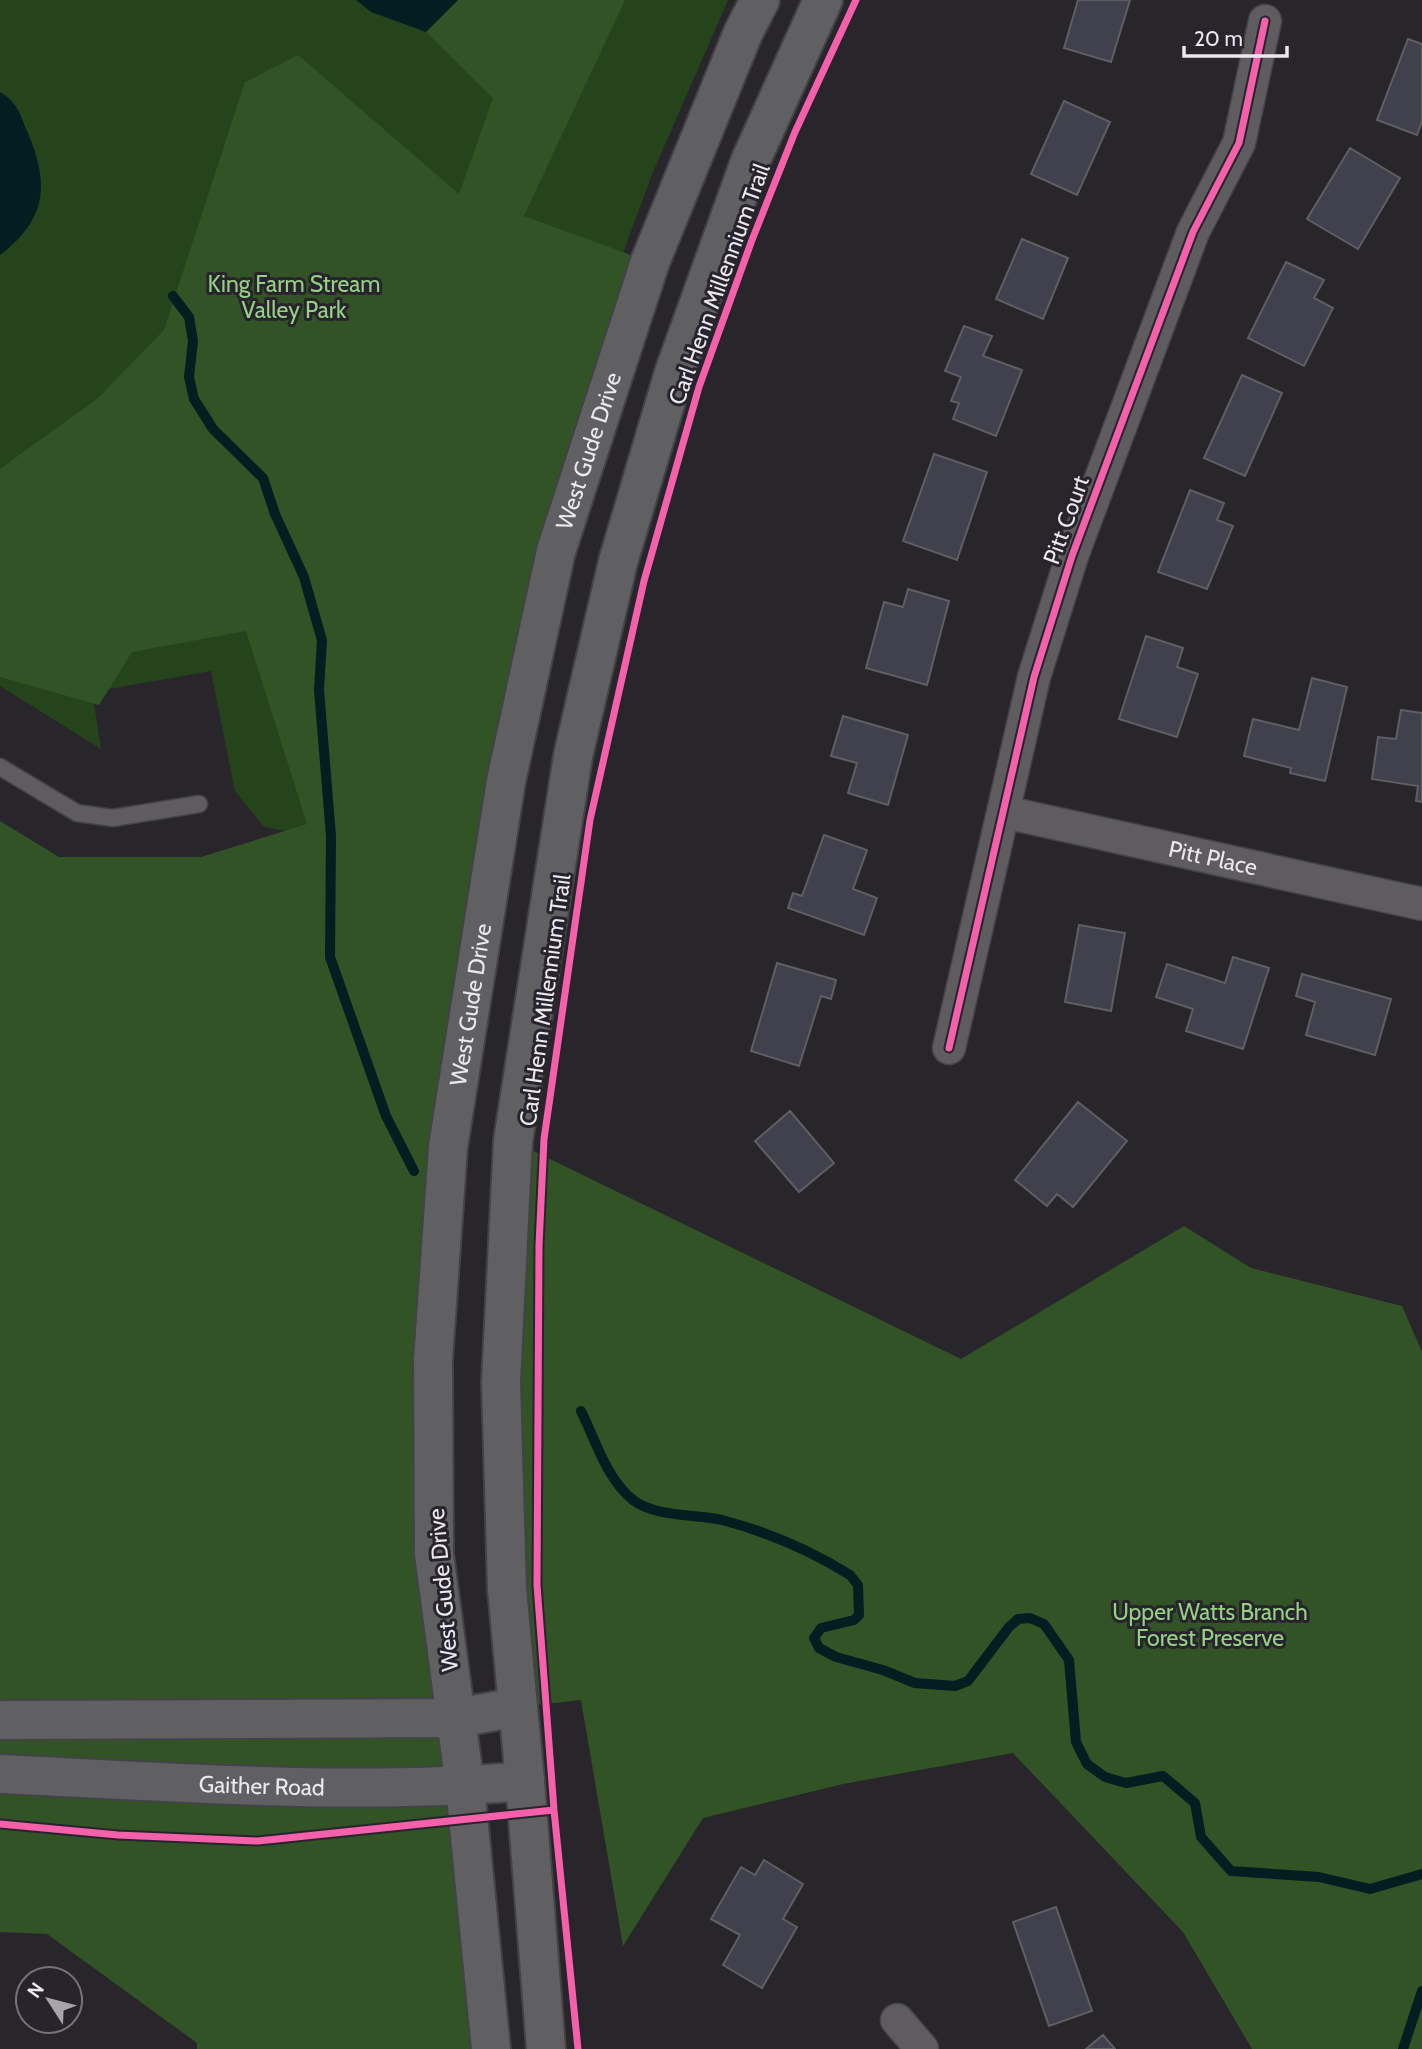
<svg xmlns="http://www.w3.org/2000/svg" width="1422" height="2049" viewBox="0 0 1422 2049" font-family="Cabin,sans-serif">
  <rect width="100%" height="100%" fill="#28262b"/>
  <path fill="#26441b" d="M0 0H728L653 172 553 442 451 860 264 827 235 791 211 671 92 692 101 749 0 686Z"/>
  <path fill="#315326" d="M458 0H625L524 216 650 262 556 551 433 1360 491 2049H197V2043L47 1934 0 1932V821L59 857H201L307 824 246 631 132 652 99 705 0 677V469L98 398 164 330 245 82 298 55 459 194 493 98 426 32Z
    M513 1141 961 1359 1184 1226 1251 1268 1402 1306 1422 1352V2049H1252L1183 1932 1013 1753 843 1784 703 1818 623 1946 581 1700 518 1707Z"/>
  <path fill="#041d21" d="M356 0H458L426 32 371 12Z
    M0 92C18 103 19 112 27 131 50 184 47 219 0 255Z"/>
  <g fill="none" stroke-linecap="round" stroke-linejoin="round">
    <path stroke="#041d21" stroke-width="10" d="M173 296 189 317 193 341 189 377 194 399 213 429 263 478 275 514 304 577 315 616 322 640 319 690 331 836 330 957 386 1116 414 1171
      M581 1411C595 1439 607 1480 633 1500 655 1517 695 1514 722 1520 768 1532 810 1550 850 1575L858 1585 859 1615 854 1620 821 1628 814 1638 819 1648 836 1657 883 1670 915 1683 955 1686 968 1681 1009 1627 1018 1619 1030 1618 1044 1624 1069 1660 1076 1742 1087 1764 1105 1777 1126 1783 1163 1776 1195 1803 1201 1837 1231 1871 1319 1877 1370 1889 1422 1874
      M1403 2049 1422 1991"/>
  </g>
  <path fill="#41404d" stroke="#5e5e63" stroke-width="2" d="M1078 0H1130L1111 62 1064 48Z
    M1408 39 1422 44V121L1417 135 1377 120Z
    M1064 101 1110 122 1077 195 1031 174Z
    M1350 148 1400 178 1358 249 1307 219Z
    M1022 239 1068 258 1043 319 996 299Z
    M1286 262 1324 280 1314 298 1333 308 1304 366 1248 338Z
    M964 326 992 336 983 356 1022 370 996 436 953 419 959 403 951 401 961 377 945 371Z
    M1242 375 1282 393 1245 476 1204 458Z
    M934 454 987 472 957 560 903 541Z
    M1190 490 1224 503 1217 520 1233 526 1207 589 1158 572Z
    M908 589 949 601 927 685 866 668 884 602 903 607Z
    M1146 636 1183 648 1177 667 1198 674 1177 737 1119 719Z
    M1312 678 1347 687 1325 781 1290 773 1291 768 1244 756 1253 719 1299 730Z
    M1401 710 1422 713V802L1416 801 1418 786 1372 779 1378 737 1396 739Z
    M843 716 908 735 888 805 848 793 857 763 831 756Z
    M824 835 867 850 853 889 877 898 864 935 788 908 793 893 802 896Z
    M1079 925 1125 933 1111 1011 1065 1002Z
    M1233 957 1269 968 1243 1049 1186 1031 1193 1009 1156 997 1167 964 1225 983Z
    M777 963 836 980 831 999 821 996 799 1066 751 1051Z
    M1302 974 1391 999 1375 1055 1306 1035 1315 1002 1296 996Z
    M1078 1102 1127 1141 1073 1207 1057 1194 1047 1206 1015 1180Z
    M790 1111 834 1163 799 1192 755 1141Z
    M764 1860 803 1884 783 1919 797 1927 762 1988 723 1965 740 1935 711 1919 741 1867 755 1875Z
    M1056 1907 1092 2011 1049 2026 1013 1922Z
    M1103 2035 1115 2049H1086Z"/>
  <g fill="none" stroke-linecap="round" stroke-linejoin="round">
    <defs>
      <path id="service" d="M0 767 77 813 113 818 199 804"/>
      <g id="minor">
        <path id="s1" d="M1004 812 1422 904"/>
        <path d="M949 1048 1034 677 1072 556 1193 232 1239 143 1265 21"/>
        <path d="M897 2020 922 2049"/>
      </g>
      <g id="secondary">
        <path d="M0 1720 456 1718 518 1707"/>
        <path id="s2" d="M0 1774C174 1782 352 1796 525 1781"/>
        <path id="s3" d="M491 2049 465 1786 434 1554 433 1360 448 1147 506 781 556 551 650 262 743 33 760 0"/>
        <path d="M546 2049 525 1781 507 1589 501 1382 513 1141 573 756 618 562 674 373 750 162 823 0"/>
      </g>
    </defs>
    <use href="#service" stroke="#434246" stroke-width="19"/>
    <use href="#minor" stroke="#434246" stroke-width="35"/>
    <use href="#secondary" stroke="#434246" stroke-width="42"/>
    <use href="#service" stroke="#5e5c5f" stroke-width="16"/>
    <use href="#minor" stroke="#5e5c5f" stroke-width="32"/>
    <use href="#secondary" stroke="#605f62" stroke-width="38"/>
    <defs>
      <path id="cycleway" d="M949 1048 1034 677 1072 556 1193 232 1239 143 1265 21
        M0 1824 118 1835 258 1841 554 1810
        M578 2049 554 1810 537 1585 539 1245 544 1139 590 820 644 581 699 387 752 240 795 132 856 0"/>
    </defs>
    <use href="#cycleway" stroke="#28242d" stroke-width="11"/>
    <use href="#cycleway" stroke="#f560ab" stroke-width="7"/>
  </g>
  <g text-anchor="middle" dominant-baseline="central" stroke-width="6" stroke-linejoin="round" paint-order="stroke">
    <g font-size="23" fill="#95d182" stroke="#28242d">
      <text x="294" y="284">King Farm Stream<tspan x="294" dy="26">Valley Park</tspan></text>
      <text x="1210" y="1612">Upper Watts Branch<tspan x="1210" dy="26">Forest Preserve</tspan></text>
    </g>
    <g font-size="23" fill="#ebe9ef" stroke="#28242d">
      <text transform="translate(719 284) rotate(-70)">Carl Henn Millennium Trail</text>
      <text stroke="none"><textPath href="#s3" startOffset="1617">West Gude Drive</textPath></text>
      <text transform="translate(1066 520) rotate(-70)">Pitt Court</text>
      <text stroke="none"><textPath href="#s1" startOffset="214">Pitt Place</textPath></text>
      <text transform="translate(545 1000) rotate(-82)">Carl Henn Millennium Trail</text>
      <text stroke="none"><textPath href="#s3" startOffset="1050">West Gude Drive</textPath></text>
      <text transform="translate(443 1590) rotate(-95)">West Gude Drive</text>
      <text stroke="none"><textPath href="#s2" startOffset="262">Gaither Road</textPath></text>
    </g>
  </g>
  <g transform="translate(49 2000) rotate(306)"><circle r="33" fill="#28242d" stroke="#76737b" stroke-width="2"/>
  <path d="M0-5L12 26L0 18L-12 26Z" fill="#a7a5aa"/>
  <text y="-10" font-size="19" font-weight="bold" text-anchor="middle" fill="#ebe9ef">N</text>
  </g>
  <path d="M1184 46v10h103v-10" fill="none" stroke="#ebe9ef" stroke-width="3.5"/>
  <text x="1194" y="46" font-size="21" fill="#ebe9ef" stroke="#28242d" stroke-width="5" paint-order="stroke">20 m</text>
</svg>
